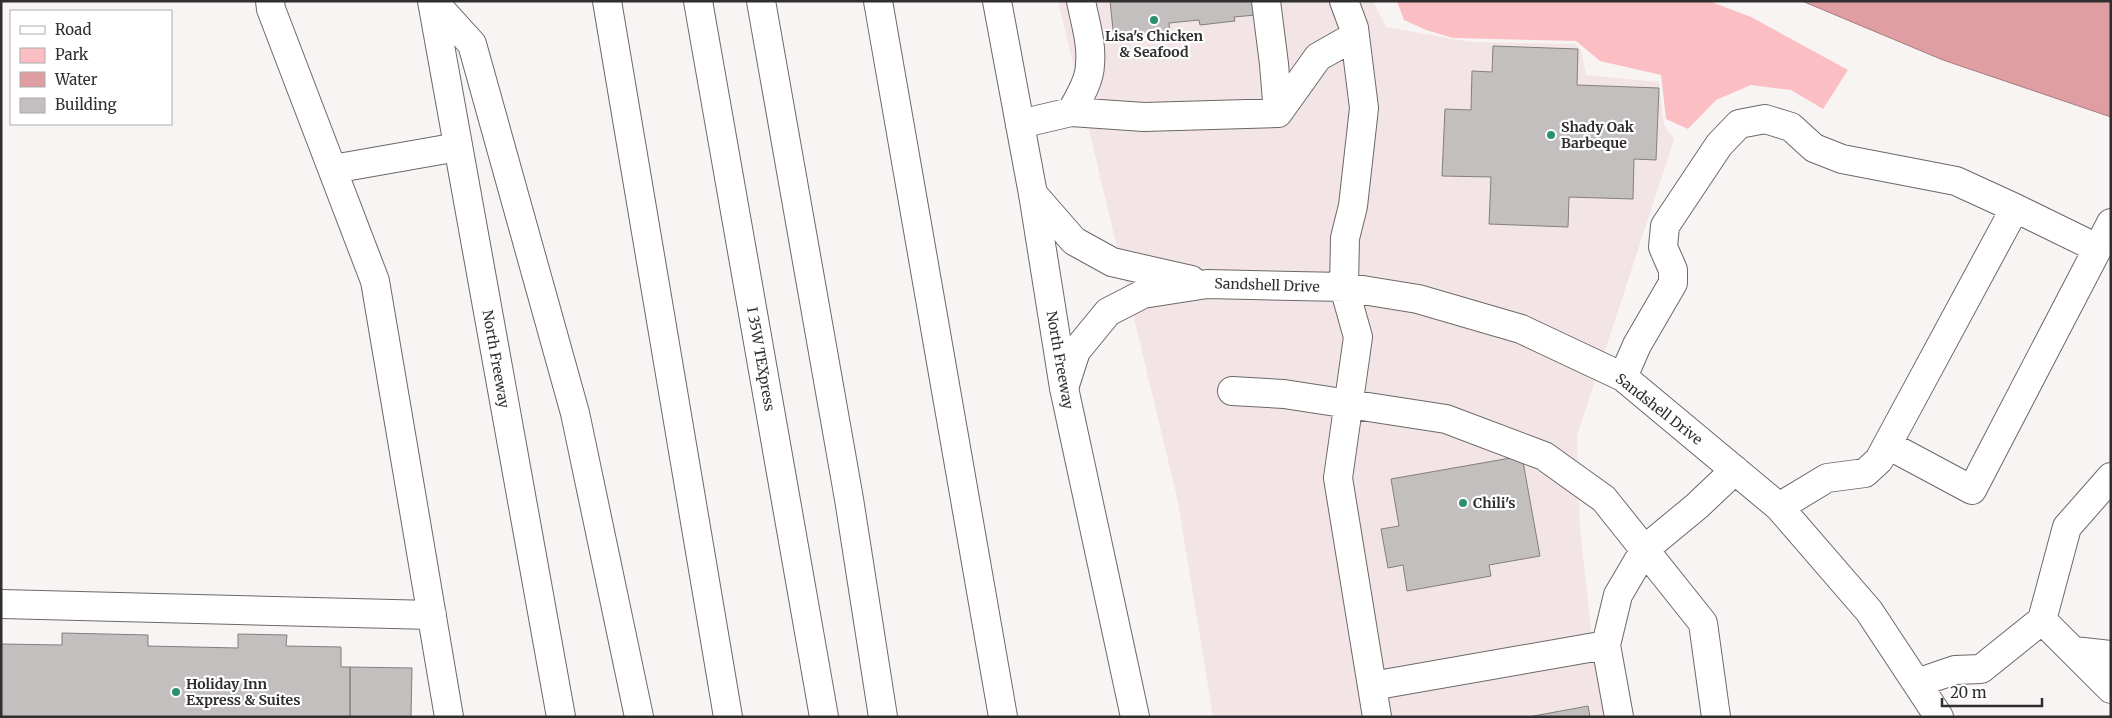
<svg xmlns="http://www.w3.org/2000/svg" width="2112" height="718" viewBox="0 0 2112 718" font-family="Merriweather,serif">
  <rect width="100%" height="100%" fill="#f9f4f4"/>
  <path fill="#f3e5e6" d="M1058 1H1373L1386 27 1471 42 1576 44 1581 50 1586 75 1659 82 1664 125 1674 140 1577 436 1580 528 1595 666 1604 717H1213L1178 502Z"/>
  <path fill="#fbbfc3" d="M1397 1H1709L1751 17 1848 70 1823 109 1791 90 1751 85 1716 100 1688 129 1666 119 1661 75 1600 61 1576 41 1453 38 1426 30 1404 20Z"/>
  <path fill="#de9ea2" stroke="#aa7c7f" d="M1802 1H2111V117L1943 60Z"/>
  <path fill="#c4bfbf" stroke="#837e7f" d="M1110 1H1254L1256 15 1234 17 1235 21 1200 25 1199 20 1169 23 1170 33 1114 39Z
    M1493 46 1578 49 1577 85 1659 88 1656 160 1634 159 1633 199 1569 197 1568 227 1489 224 1491 177 1442 176 1445 109 1471 110 1472 71 1492 72Z
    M1522 456 1540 556 1489 565 1491 576 1407 591 1403 565 1388 568 1381 529 1399 526 1391 479Z
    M62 633 148 635V646L238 648V634L287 635 286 646 341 647V667H350V717H1V644L62 645Z
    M350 667 412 668 411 717H350Z
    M1588 706 1590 717H1528Z"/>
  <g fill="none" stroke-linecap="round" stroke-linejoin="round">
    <defs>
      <path id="minor" d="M270 1 271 9 375 281 449 717
        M1266 1 1274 64 1278 113
        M1344 1 1354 28 1364 108 1353 206 1345 238 1344 287 1358 337 1338 478 1377 717
        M1071 112C1079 98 1090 80 1090 64 1092 43 1085 22 1081 1
        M1020 124 1071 112 1144 117 1278 113 1318 57 1355 36
        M333 169 458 147
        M1033 194 1074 241 1112 262 1191 280
        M2015 208 2097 248
        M1623 377 1637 345 1673 283V270L1663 247 1665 226 1719 145 1739 124 1765 119 1791 127 1814 148 1842 159 1956 181 2015 208 1879 460 1865 473 1827 478 1779 507
        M1064 388 1076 351 1108 312 1143 294 1207 284 1344 287 1418 299 1521 329 1623 377 1779 507 1869 611 1939 717
        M1232 391 1284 394 1446 419 1544 456 1604 499 1703 623 1716 717
        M1888 445 1972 490 2111 223
        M2111 477 2067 527 2042 620 2111 689
        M1 604 432 615
        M2074 651 2111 655
        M1917 683 1955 670 1981 669 2042 620
        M1372 686 1606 645
        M1619 717 1606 645 1618 595 1645 549 1697 506 1735 470"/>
      <path id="major" d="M432 1 561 717
        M997 1 1033 194 1064 388 1135 717"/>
      <path id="highway" d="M433 1 472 44 575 413 639 717
        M607 1 728 717
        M698 1 824 717
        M761 1 849 499 883 717
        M878 1 1003 717"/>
    </defs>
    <use href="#minor" stroke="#6c6868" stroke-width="30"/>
    <use href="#major" stroke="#6c6868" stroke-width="30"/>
    <use href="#highway" stroke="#6c6868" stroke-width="30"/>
    <use href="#minor" stroke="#fff" stroke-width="28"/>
    <use href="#major" stroke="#fff" stroke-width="28"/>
    <use href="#highway" stroke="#fff" stroke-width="28"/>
  </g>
  <g fill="#2b906c" stroke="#fff" stroke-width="2">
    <circle cx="1154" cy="20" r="5"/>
    <circle cx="1551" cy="135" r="5"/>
    <circle cx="1463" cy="503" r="5"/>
    <circle cx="176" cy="692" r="5"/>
  </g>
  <g text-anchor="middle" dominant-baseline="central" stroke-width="4.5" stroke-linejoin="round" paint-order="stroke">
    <g font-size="14" font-weight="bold" fill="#302e2e" stroke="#fff" text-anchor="start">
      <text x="1154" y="36" text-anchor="middle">Lisa's Chicken<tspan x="1154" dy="16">&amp; Seafood</tspan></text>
      <text x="1561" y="127">Shady Oak<tspan x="1561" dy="16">Barbeque</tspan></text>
      <text x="1473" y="503">Chili's</text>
      <text x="186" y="684">Holiday Inn<tspan x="186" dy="16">Express &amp; Suites</tspan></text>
    </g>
    <g font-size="14" fill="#302e2e" stroke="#fff">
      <text transform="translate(1267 285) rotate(2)">Sandshell Drive</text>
      <text transform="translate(496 359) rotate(80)">North Freeway</text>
      <text transform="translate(761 359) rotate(80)">I 35W TEXpress</text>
      <text transform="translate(1060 360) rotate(80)">North Freeway</text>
      <text transform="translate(1659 409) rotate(38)">Sandshell Drive</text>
    </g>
  </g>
  <rect width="2112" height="718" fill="none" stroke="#302e2e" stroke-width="5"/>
  <rect x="10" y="10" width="162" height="115" fill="#ffffff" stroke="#acabab"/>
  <rect x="20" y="26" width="25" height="8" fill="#ffffff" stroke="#acabab"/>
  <text x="55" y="35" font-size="15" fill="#302e2e">Road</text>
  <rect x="20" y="48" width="25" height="15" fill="#fbbfc3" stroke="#acabab"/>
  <text x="55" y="60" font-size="15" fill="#302e2e">Park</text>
  <rect x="20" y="72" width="25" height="15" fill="#de9ea2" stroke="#acabab"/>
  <text x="55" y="85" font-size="15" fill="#302e2e">Water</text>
  <rect x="20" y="98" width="25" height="15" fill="#c4bfbf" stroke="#acabab"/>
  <text x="55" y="110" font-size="15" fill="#302e2e">Building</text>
  <path d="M1942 698v8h100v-8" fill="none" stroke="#302e2e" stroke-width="2.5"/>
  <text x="1950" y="698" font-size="15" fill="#302e2e" stroke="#ffffff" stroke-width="4" paint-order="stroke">20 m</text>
</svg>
